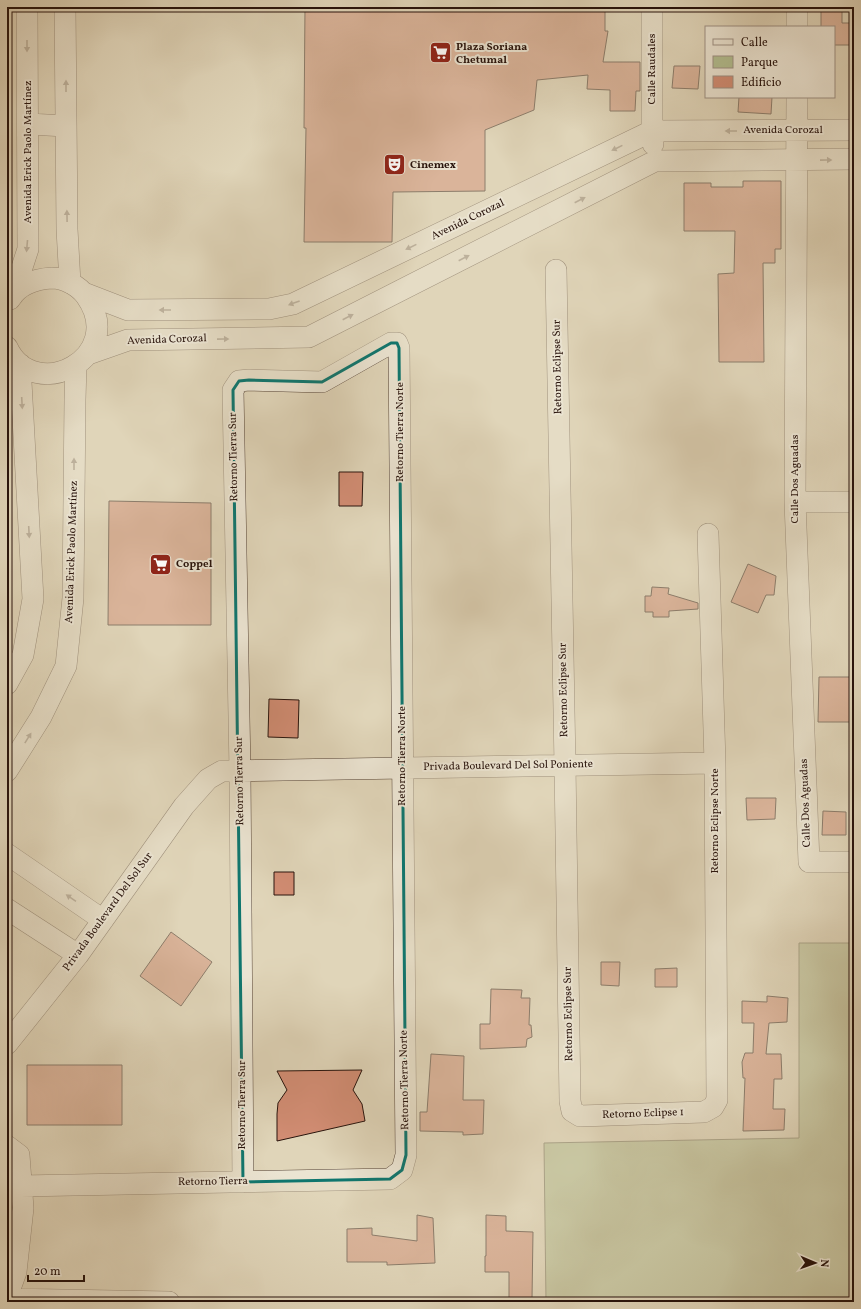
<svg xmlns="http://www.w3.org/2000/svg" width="861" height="1309" viewBox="0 0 861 1309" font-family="Vollkorn,serif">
  <rect width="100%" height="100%" fill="#e0d5b9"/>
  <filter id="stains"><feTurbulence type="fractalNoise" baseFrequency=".005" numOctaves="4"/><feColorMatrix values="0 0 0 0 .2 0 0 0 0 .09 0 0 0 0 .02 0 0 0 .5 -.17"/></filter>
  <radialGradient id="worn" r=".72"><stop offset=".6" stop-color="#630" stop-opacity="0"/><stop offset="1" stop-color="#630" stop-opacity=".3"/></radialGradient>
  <path fill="#b2bd8f" stroke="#6d684e" d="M799 943H854V1302H546L544 1143 799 1138Z"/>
  <path fill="#d28d74" stroke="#28130c" d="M305 7H605V31H608L603 62H640V91H636L635 111H610V90L587 89 588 75 537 80 534 110 485 130V191L393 192 392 242H304L306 128H304Z
    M821 7H842V23H854V45H834V27H821Z
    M674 66H700L698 89 672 88Z
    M739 97H772L771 114 738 112Z
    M743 181H781V249H775V263H763L764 362H719L718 274 734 273 735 231H684V183H711V187H743Z
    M339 472H363L362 506H339Z
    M109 501 211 503V625H108Z
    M748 564 776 576 774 595H766L758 613 731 602Z
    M652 587 669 588 668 594 698 603V609L669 611V617H653V612H645V596H651Z
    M819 677H854V722H818Z
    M269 699 299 700 298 738 268 737Z
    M746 798H776L775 819 747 820Z
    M823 811 846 812V835H822Z
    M274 872H294V895H274Z
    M171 932 212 962 181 1006 140 976Z
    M601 962H620L619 986 601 985Z
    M677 968V987H655V969Z
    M491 989 522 990 521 998H530L529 1025H531L532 1037 527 1039 526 1047 480 1049V1024H490Z
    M767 996 788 998 787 1022 769 1023 766 1054H781L782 1079H774L773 1109H785L784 1130 743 1131 745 1078H743L742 1062 745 1053H753L754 1023H742V1001L767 1002Z
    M431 1054 464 1056 463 1100H484L483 1134 463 1135V1132L420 1131V1112H427Z
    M27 1065H122V1125H27Z
    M362 1070 353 1090 362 1104 365 1121 277 1141V1114L278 1103 287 1090 277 1071Z
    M417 1215 433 1218 435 1263 387 1265V1262H347V1229L372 1228V1235L417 1241Z
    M486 1215 506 1216V1231L533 1232 532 1299 509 1300V1272H485V1256H486Z"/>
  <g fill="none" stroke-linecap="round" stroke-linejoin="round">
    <defs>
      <path id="minor" d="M65 7 67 229 70 283
        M652 7V131L653 144
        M797 7V27
        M797 97 795 502 809 862H854
        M28 124 66 126
        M556 270 565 765 570 1101 572 1111 580 1116 704 1112 713 1107 717 1100 715 763 708 534
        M84 293 128 310 269 309 293 304 652 131 854 130
        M13 295 28 249 27 7
        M7 347C34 406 129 357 86 296 79 286 64 278 52 278 35 279 19 284 10 299
        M88 354 128 340 309 337 655 161 854 159
        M795 502H854
        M7 684 23 655 33 599 20 364
        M7 771 41 717 66 666 73 598 75 400 76 365
        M7 854 103 920
        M7 909 78 955
        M7 1044 78 955 184 806 208 779 222 771 715 763
        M7 1146 19 1155 23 1208 16 1272 7 1297
        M21 1186 390 1179 402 1170 406 1155 399 348 397 343H391L322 382 249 380 239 381 233 390 240 771 243 1182
        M7 1299 169 1302"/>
    </defs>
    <use href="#minor" stroke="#564437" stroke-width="22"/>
    <use href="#minor" stroke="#ebe4d2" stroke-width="21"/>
  </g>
  <defs><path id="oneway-solid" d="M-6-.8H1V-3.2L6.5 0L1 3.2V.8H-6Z"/></defs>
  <g fill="#938679">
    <use href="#oneway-solid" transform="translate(27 46) rotate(90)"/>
    <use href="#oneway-solid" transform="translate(66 86) rotate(-90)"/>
    <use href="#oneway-solid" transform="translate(731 131) rotate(180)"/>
    <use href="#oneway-solid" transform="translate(617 148) rotate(154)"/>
    <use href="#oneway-solid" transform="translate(826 160) rotate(-1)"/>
    <use href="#oneway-solid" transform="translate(580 200) rotate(-27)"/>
    <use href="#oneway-solid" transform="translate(67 216) rotate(-91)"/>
    <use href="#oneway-solid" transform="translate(27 246) rotate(95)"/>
    <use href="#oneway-solid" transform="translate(411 247) rotate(154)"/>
    <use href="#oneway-solid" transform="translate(464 258) rotate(-27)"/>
    <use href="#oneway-solid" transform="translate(294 303) rotate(160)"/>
    <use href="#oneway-solid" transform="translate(165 310) rotate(180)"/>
    <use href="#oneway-solid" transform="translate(348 317) rotate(-27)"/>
    <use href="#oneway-solid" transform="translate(223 339) rotate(-1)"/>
    <use href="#oneway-solid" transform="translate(22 403) rotate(87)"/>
    <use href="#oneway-solid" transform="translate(74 464) rotate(-90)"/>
    <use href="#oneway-solid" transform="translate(29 532) rotate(87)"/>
    <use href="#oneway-solid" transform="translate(28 738) rotate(-58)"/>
    <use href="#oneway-solid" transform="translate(71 898) rotate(-146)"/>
  </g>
  <path d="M0 0H861V1309H0ZM391 343H397L399 348 406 1155 402 1170 390 1179 243 1182 233 390 239 381 249 380 322 382Z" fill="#e0d5b9" fill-opacity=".55" fill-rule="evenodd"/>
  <path fill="none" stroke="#0f766e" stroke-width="3" stroke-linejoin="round" d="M391 343H397L399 348 406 1155 402 1170 390 1179 243 1182 233 390 239 381 249 380 322 382Z"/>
  <defs>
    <symbol id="supermarket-square" viewBox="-11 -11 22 22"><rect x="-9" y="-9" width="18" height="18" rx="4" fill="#8f2418" stroke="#ebe4d2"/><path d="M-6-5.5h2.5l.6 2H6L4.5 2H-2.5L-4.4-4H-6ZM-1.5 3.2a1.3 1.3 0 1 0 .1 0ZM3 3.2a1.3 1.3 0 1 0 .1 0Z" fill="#fff"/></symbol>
    <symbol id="theatre-square" viewBox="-11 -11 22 22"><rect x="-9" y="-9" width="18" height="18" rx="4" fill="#8f2418" stroke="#ebe4d2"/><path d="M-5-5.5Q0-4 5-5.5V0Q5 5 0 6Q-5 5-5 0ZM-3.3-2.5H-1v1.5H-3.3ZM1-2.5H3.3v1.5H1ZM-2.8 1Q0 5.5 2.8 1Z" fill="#fff"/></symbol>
  </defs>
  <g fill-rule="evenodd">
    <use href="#supermarket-square" x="428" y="40" width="25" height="25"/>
    <use href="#theatre-square" x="382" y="152" width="25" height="25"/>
    <use href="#supermarket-square" x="148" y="552" width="25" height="25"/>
  </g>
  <g text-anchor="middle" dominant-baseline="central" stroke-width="4" stroke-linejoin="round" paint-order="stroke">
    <g font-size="11" font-weight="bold" fill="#28130c" stroke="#ebe4d2" text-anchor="start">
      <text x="456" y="47">Plaza Soriana<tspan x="456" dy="13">Chetumal</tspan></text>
      <text x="410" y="165">Cinemex</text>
      <text x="176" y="564">Coppel</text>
    </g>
    <g font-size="11" fill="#28130c" stroke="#ebe4d2">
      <text transform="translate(652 69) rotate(-90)">Calle Raudales</text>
      <text x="783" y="130">Avenida Corozal</text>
      <text transform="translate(28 152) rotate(-90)">Avenida Erick Paolo Martínez</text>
      <text transform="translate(468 220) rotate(-26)">Avenida Corozal</text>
      <text transform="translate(167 340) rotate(-2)">Avenida Corozal</text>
      <text transform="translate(558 367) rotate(-91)">Retorno Eclipse Sur</text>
      <text transform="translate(400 432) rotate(-90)">Retorno Tierra Norte</text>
      <text transform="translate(234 457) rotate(-91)">Retorno Tierra Sur</text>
      <text transform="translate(795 479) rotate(-90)">Calle Dos Aguadas</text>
      <text transform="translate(72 552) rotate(-88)">Avenida Erick Paolo Martínez</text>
      <text transform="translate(564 690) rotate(-91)">Retorno Eclipse Sur</text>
      <text transform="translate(402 756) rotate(-90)">Retorno Tierra Norte</text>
      <text transform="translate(508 766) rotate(-1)">Privada Boulevard Del Sol Poniente</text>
      <text transform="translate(240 781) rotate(-91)">Retorno Tierra Sur</text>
      <text transform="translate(806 803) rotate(-92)">Calle Dos Aguadas</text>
      <text transform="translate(715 821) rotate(-90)">Retorno Eclipse Norte</text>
      <text transform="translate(108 912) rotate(-54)">Privada Boulevard Del Sol Sur</text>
      <text transform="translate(569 1014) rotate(-91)">Retorno Eclipse Sur</text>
      <text transform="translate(405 1080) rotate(-91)">Retorno Tierra Norte</text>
      <text transform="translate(242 1105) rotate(-90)">Retorno Tierra Sur</text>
      <text transform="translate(643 1114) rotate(-2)">Retorno Eclipse 1</text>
      <text transform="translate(213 1182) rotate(-1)">Retorno Tierra</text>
    </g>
  </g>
  <rect width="861" height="1309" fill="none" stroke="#e0d5b9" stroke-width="24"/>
  <rect x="8" y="8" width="845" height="1293" fill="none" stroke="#28130c" stroke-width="2"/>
  <rect x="12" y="12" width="837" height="1285" fill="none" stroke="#28130c"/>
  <rect x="705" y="26" width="130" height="72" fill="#ebe4d2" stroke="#9d9083"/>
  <rect x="713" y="39" width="20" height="6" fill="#ebe4d2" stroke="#9d9083"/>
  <text x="741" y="46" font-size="12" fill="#28130c">Calle</text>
  <rect x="713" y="56" width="20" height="12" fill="#b2bd8f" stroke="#9d9083"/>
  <text x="741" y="66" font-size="12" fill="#28130c">Parque</text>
  <rect x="713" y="76" width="20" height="12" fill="#d28d74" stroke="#9d9083"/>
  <text x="741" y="86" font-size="12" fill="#28130c">Edificio</text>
  <g transform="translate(815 1263) rotate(92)" stroke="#ebe4d2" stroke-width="3" paint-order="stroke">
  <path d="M0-3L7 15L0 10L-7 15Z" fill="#28130c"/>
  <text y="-6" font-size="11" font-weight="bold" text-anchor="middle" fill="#28130c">N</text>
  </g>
  <path d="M28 1275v6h56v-6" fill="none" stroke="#28130c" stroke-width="2"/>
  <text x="34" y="1275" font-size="12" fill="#28130c" stroke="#ebe4d2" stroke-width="3" paint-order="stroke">20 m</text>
  <rect width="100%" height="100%" filter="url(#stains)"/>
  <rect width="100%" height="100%" fill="url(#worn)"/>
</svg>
